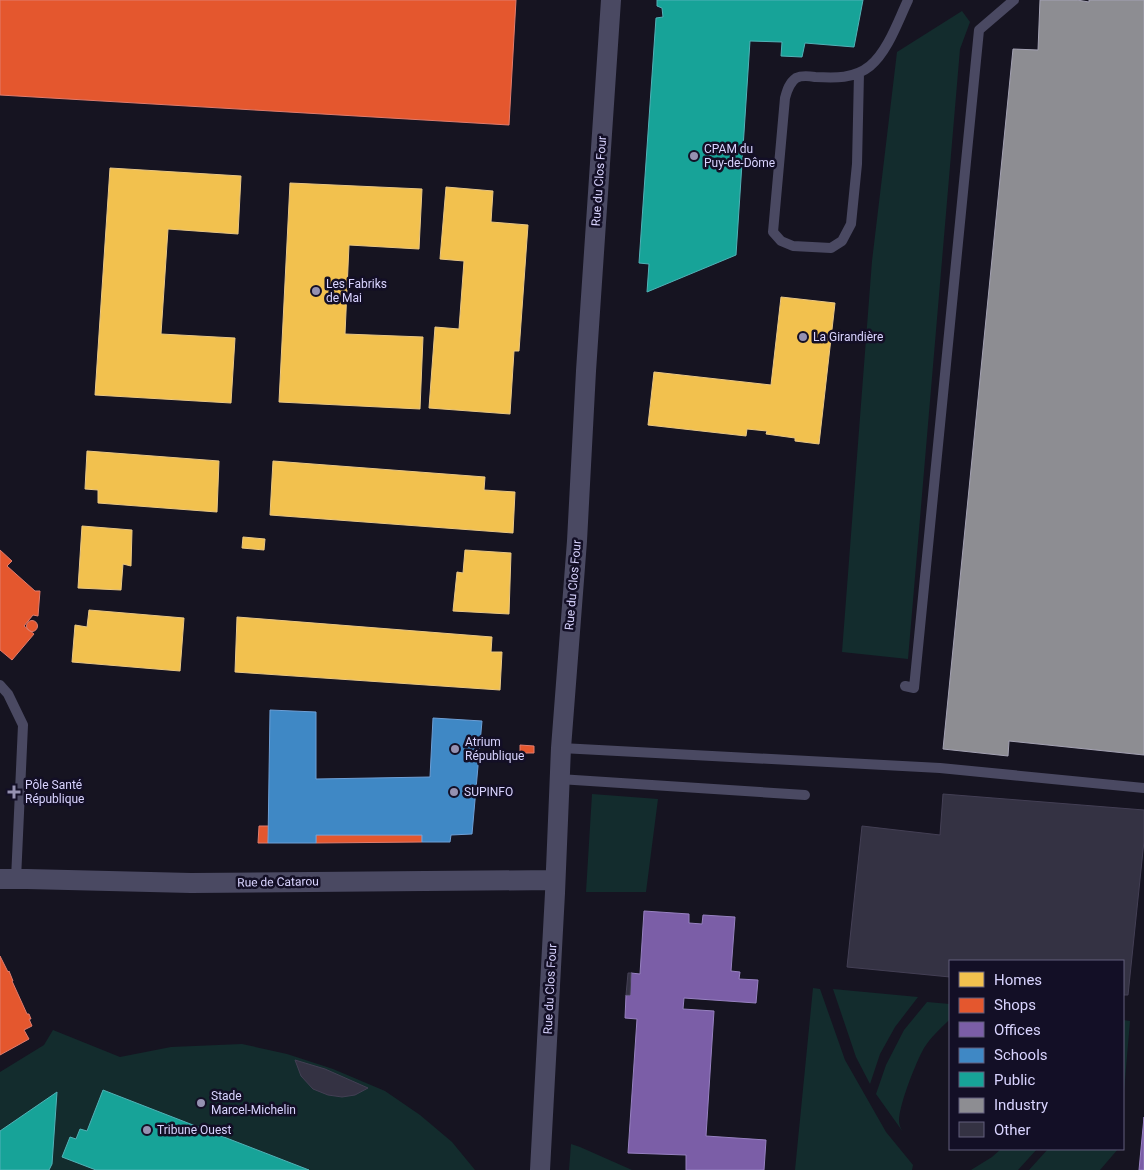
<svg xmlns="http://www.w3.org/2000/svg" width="1144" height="1170" viewBox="0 0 1144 1170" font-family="Roboto,sans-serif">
  <rect width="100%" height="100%" fill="#161421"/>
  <path fill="#132c2d" d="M962 11 970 22 960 49 908 659 842 652 872 261 897 52Z
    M592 794 658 799 646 892H586Z
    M813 988 820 989 845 1060 886 1132 913 1165 912 1170H795Z
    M833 989 918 997 895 1027 880 1054 870 1084 856 1057Z
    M927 1002 950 1004V1019C941 1028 931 1037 924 1048 916 1062 899 1105 899 1121 899 1125 901 1129 903 1132L876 1094 886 1065 904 1030Z
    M1123 1020 1130 1021 1123 1103Z
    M53 1030 120 1057 171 1047 242 1044 287 1054 333 1069 385 1091 420 1115 452 1142 475 1170H0V1072L44 1045Z
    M571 1144 580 1147 632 1170H569Z
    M1001 1149H1037L1018 1170H971L992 1157Z
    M1048 1149H1118L1100 1170H1029Z"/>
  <path fill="#f2c14e" stroke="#eac783" d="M110 168 241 176 238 234 168 229 161 334 235 338 231 403 95 395Z
    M290 183 422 189 419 249 349 245 345 334 423 337 420 409 279 402Z
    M446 187 493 191 491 222 528 225 519 351H514L510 414 429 408 435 327 459 329 464 261 440 259Z
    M781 297 835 303 819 444 795 441V438L766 434 767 431 747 429 746 436 648 425 654 372 771 385Z
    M87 451 219 461 217 512 98 503V490L85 489Z
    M273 461 485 477 484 490 515 492 513 533 270 515Z
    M82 526 132 530 131 566 123 564 121 590 78 588Z
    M243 537 265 539 264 550 242 548Z
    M465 550 511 553 509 614 453 611 457 572 463 573Z
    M89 610 184 618 180 671 72 662 75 625 87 627Z
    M237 617 492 637 491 652H502L500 690 235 672Z"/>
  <path fill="#e4572e" stroke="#e17c6d" d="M0 0H516L509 125 0 95Z
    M0 550 12 561 7 566 35 591H40L38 616 33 615 24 626 34 634 12 660 0 650Z
    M26.5 626a5.5 5.5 0 1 1 11 0a5.5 5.5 0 1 1-11 0Z
    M520 745 534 746V753H520Z
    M259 826H269L268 843H258Z
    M316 835H422V842L316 843Z
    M0 956 8 972 9 971 13 981H12L27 1014H29L31 1019H29L32 1026 24 1030 29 1039 0 1055Z"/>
  <path fill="#7b5ea7" stroke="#9781c1" d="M644 911 689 914V923L702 924 703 915 735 917 731 971 740 972 739 979 758 980 756 1003 684 998 683 1009 714 1011 706 1136 766 1140 764 1170H686V1155L628 1153 637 1019 625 1018 626 995H630L631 973 640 974Z
    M1144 1117V1170H1139Z"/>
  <path fill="#3f88c5" stroke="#6d9fd6" d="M270 710 316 712V779L430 777 433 718 482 721 472 834 451 835 450 842H422V835H316V843H268Z"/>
  <path fill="#17a398" stroke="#51b2b7" d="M657 0H863L854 47 805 43 802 57 781 56 782 42 750 41 736 255 647 292 649 264 639 263 656 18 663 17 662 8 657 6Z
    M103 1090 211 1132 309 1170H96L62 1157 70 1137 76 1139 80 1129 87 1131Z
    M57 1092 52 1164 49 1170H0V1131Z"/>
  <path fill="#8d8d92" stroke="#a4a2b3" d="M1040 0H1077L1089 2V0H1144V755L1009 741 1008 756 943 749 1013 49 1038 50Z"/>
  <path fill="#343243" stroke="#433f54" d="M943 794 1144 810V841L1128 995H1123V961H950V977L847 967 862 826 940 835Z
    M628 973H631L630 995H626Z
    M295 1060 325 1069 368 1088 355 1095 342 1097 328 1095 313 1089 301 1076Z"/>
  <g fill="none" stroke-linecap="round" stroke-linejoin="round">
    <path stroke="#4a4962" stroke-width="10" d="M859 73 857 164 851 224 842 241 831 248 793 246 781 241 773 232 785 98C787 91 789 83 796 78 802 75 809 76 815 77 835 78 854 79 870 66 888 51 898 21 908 0
      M0 685 8 694 23 725 16 879
      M905 686 914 688 979 30 1014 0
      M561 748 940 768 1144 788
      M559 779 805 795"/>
    <path stroke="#4a4962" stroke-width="20" d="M0 879H27L191 883 555 880
      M540 1170 555 893 561 748 577 541 586 371 611 0"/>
  </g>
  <g fill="#9591b1" stroke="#130f26" stroke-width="2">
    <circle cx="694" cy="156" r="5"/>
    <circle cx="316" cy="291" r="5"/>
    <circle cx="803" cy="337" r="5"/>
    <circle cx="455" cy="749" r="5"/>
    <path d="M11.5 784.5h5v5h5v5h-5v5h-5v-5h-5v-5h5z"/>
    <circle cx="454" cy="792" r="5"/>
    <circle cx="201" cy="1103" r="5"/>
    <circle cx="147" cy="1130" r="5"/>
  </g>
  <g text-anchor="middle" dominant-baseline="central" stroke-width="5" stroke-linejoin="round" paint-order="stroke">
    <g font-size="12" fill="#d9d4ff" stroke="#130f26" text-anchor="start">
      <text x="704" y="149">CPAM du<tspan x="704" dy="14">Puy-de-Dôme</tspan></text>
      <text x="326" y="284">Les Fabriks<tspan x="326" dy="14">de Mai</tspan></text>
      <text x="813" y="337">La Girandière</text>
      <text x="465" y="742">Atrium<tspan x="465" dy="14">République</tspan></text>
      <text x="25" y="785">Pôle Santé<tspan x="25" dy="14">République</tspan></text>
      <text x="464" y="792">SUPINFO</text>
      <text x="211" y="1096">Stade<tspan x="211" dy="14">Marcel-Michelin</tspan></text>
      <text x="157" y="1130">Tribune Ouest</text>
    </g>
    <g font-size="12" fill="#d9d4ff" stroke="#130f26">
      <text transform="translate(599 181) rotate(-86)">Rue du Clos Four</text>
      <text transform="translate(573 585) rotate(-85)">Rue du Clos Four</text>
      <text transform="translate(278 882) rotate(-1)">Rue de Catarou</text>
      <text transform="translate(550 989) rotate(-87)">Rue du Clos Four</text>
    </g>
  </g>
  <rect x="949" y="960" width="175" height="190" fill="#130f26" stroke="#625e7d"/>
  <rect x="959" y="972" width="25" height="15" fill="#f2c14e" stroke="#625e7d"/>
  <text x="994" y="985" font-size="15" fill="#d9d4ff">Homes</text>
  <rect x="959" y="998" width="25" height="15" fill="#e4572e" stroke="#625e7d"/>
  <text x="994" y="1010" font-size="15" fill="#d9d4ff">Shops</text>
  <rect x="959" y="1022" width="25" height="15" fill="#7b5ea7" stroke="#625e7d"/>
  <text x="994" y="1035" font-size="15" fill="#d9d4ff">Offices</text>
  <rect x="959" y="1048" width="25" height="15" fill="#3f88c5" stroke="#625e7d"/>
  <text x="994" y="1060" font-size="15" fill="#d9d4ff">Schools</text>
  <rect x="959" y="1072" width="25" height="15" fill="#17a398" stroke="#625e7d"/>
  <text x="994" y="1085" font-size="15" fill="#d9d4ff">Public</text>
  <rect x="959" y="1098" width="25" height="15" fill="#8d8d92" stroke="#625e7d"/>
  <text x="994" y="1110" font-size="15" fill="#d9d4ff">Industry</text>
  <rect x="959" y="1122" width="25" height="15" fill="#343243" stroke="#625e7d"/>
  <text x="994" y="1135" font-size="15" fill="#d9d4ff">Other</text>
</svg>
